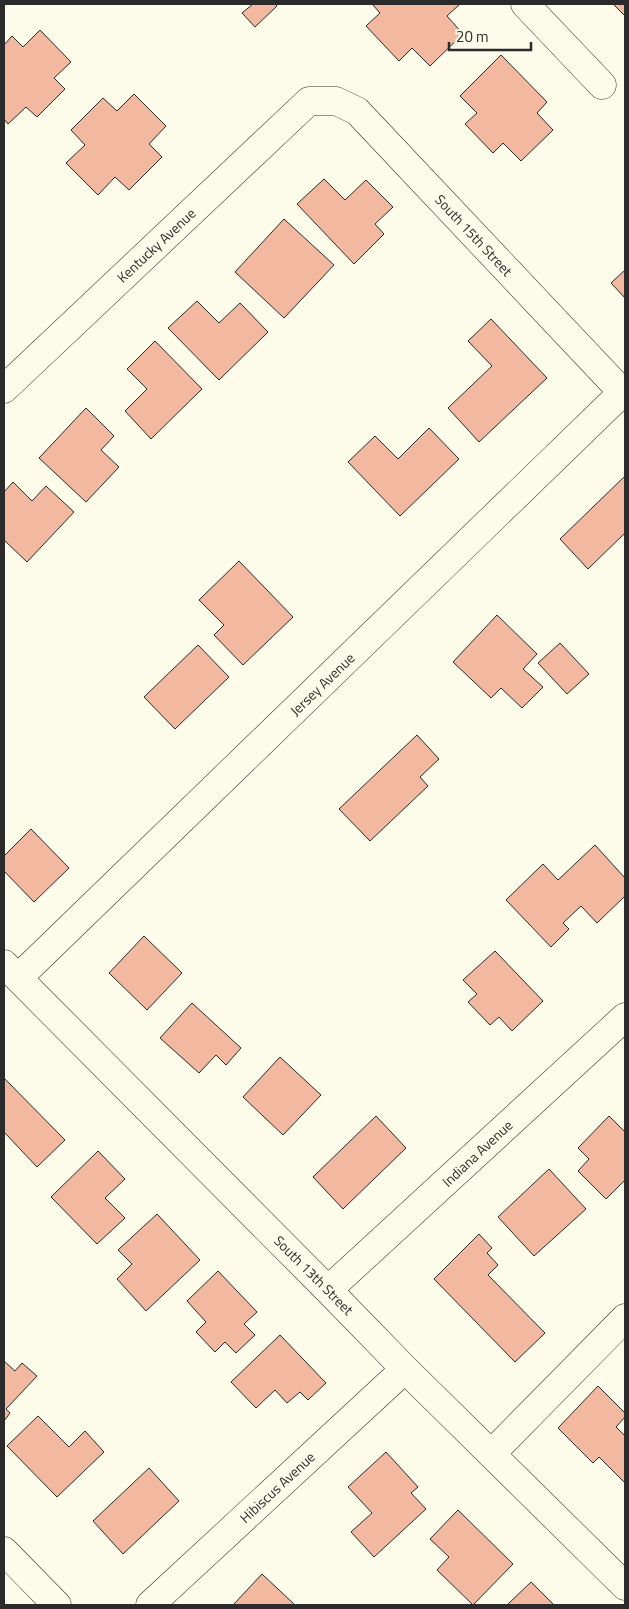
<svg xmlns="http://www.w3.org/2000/svg" width="629" height="1609" viewBox="0 0 629 1609" font-family="'Titillium Web',sans-serif">
  <rect width="100%" height="100%" fill="#fdfbea"/>
  <path fill="#f2b8a0" stroke="#2b2b2b" d="M253 4H275L277 6 255 27 242 13Z
    M372 4H460L447 16 463 34 430 66 412 48 399 61 366 26 380 13Z
    M613 4H625V16Z
    M40 30 71 62 54 78 65 89 37 117 26 107 8 124 4 119V45L12 36 23 47Z
    M501 55 547 102 537 113 553 130 521 161 503 143 493 153 465 124 477 113 460 96Z
    M134 94 166 126 149 144 162 157 129 190 115 177 98 195 66 163 85 145 71 130 103 98 117 111Z
    M324 179 345 200 366 180 393 207 375 224 384 234 354 264 297 204Z
    M284 219 334 265 284 318 235 272Z
    M625 270V298L611 283Z
    M197 301 219 323 240 303 268 332 219 380 168 328Z
    M491 319 547 378 479 442 448 408 492 366 468 341Z
    M155 341 202 389 151 439 125 411 147 389 127 369Z
    M86 408 114 436 101 450 119 467 86 502 39 458Z
    M429 428 459 459 400 516 348 462 375 436 398 459Z
    M625 476V533L588 569 560 539Z
    M13 482 32 501 46 486 74 512 27 562 4 540V492Z
    M239 561 293 617 243 665 214 635 224 625 199 600Z
    M497 615 537 654 523 669 543 687 522 708 501 688 491 698 453 662Z
    M560 643 589 674 567 694 538 663Z
    M198 645 229 677 175 729 144 697Z
    M417 735 439 759 420 777 428 786 370 841 339 809Z
    M31 829 69 868 34 902 4 871V856Z
    M595 845 625 878V896L597 923 581 906 563 923 569 929 551 947 506 900 543 864 558 880Z
    M144 936 182 973 147 1010 109 973Z
    M495 951 543 1001 512 1031 499 1017 490 1025 468 1002 477 994 463 980Z
    M192 1003 241 1048 226 1065 216 1055 199 1073 160 1038Z
    M280 1057 321 1095 283 1135 243 1097Z
    M4 1078 65 1140 37 1167 4 1132Z
    M376 1116 406 1148 343 1209 313 1177Z
    M609 1116 625 1132V1180L606 1199 578 1171 589 1159 578 1148Z
    M98 1151 125 1179 105 1198 125 1218 97 1244 51 1197Z
    M549 1169 586 1209 534 1256 498 1217Z
    M157 1214 200 1260 146 1311 117 1279 132 1264 118 1250Z
    M479 1234 492 1248 487 1253 498 1265 488 1275 545 1333 515 1362 434 1279Z
    M218 1271 257 1312 244 1324 255 1335 236 1353 225 1342 215 1352 196 1332 206 1322 187 1301Z
    M280 1335 326 1383 308 1400 300 1392 287 1403 275 1390 256 1408 231 1382Z
    M4 1361 15 1371 22 1363 37 1376 6 1409 10 1413 4 1421Z
    M598 1386 625 1413V1417L616 1427 625 1436V1483L599 1457 593 1463 558 1428Z
    M38 1416 69 1447 85 1431 104 1452 57 1497 7 1446Z
    M386 1452 418 1487 411 1493 426 1509 374 1557 351 1532 372 1513 348 1487Z
    M149 1468 179 1501 123 1554 93 1521Z
    M458 1510 513 1564 473 1605 437 1570 449 1557 430 1539Z
    M262 1574 295 1605H233Z
    M531 1582 554 1605H507Z"/>
  <g fill="none" stroke-linecap="round" stroke-linejoin="round">
    <defs>
      <path id="minor" d="M525 4 602 85
        M4 389 309 101H336L357 111 625 395
        M4 964 328 1290 405 1369 625 1586
        M18 978 625 390
        M328 1290 625 1017
        M491 1454 625 1318
        M4 1551 57 1605
        M150 1605 405 1369"/>
    </defs>
    <use href="#minor" stroke="#2b2b2b" stroke-width="29"/>
    <use href="#minor" stroke="#fdfbea" stroke-width="28"/>
  </g>
  <g text-anchor="middle" dominant-baseline="central" stroke-width="4" stroke-linejoin="round" paint-order="stroke">
    <g font-size="14" fill="#2b2b2b" stroke="#fdfbea">
      <text transform="translate(474 235) rotate(47)">South 15th Street</text>
      <text transform="translate(156 245) rotate(-43)">Kentucky Avenue</text>
      <text transform="translate(322 684) rotate(-44)">Jersey Avenue</text>
      <text transform="translate(477 1153) rotate(-43)">Indiana Avenue</text>
      <text transform="translate(314 1275) rotate(45)">South 13th Street</text>
      <text transform="translate(277 1487) rotate(-43)">Hibiscus Avenue</text>
    </g>
  </g>
  <rect width="629" height="1609" fill="none" stroke="#2b2b2b" stroke-width="10"/>
  <path d="M449 42v8h82v-8" fill="none" stroke="#2b2b2b" stroke-width="2.5"/>
  <text x="456" y="42" font-size="15" fill="#2b2b2b" stroke="#fdfbea" stroke-width="4" paint-order="stroke">20 m</text>
</svg>
